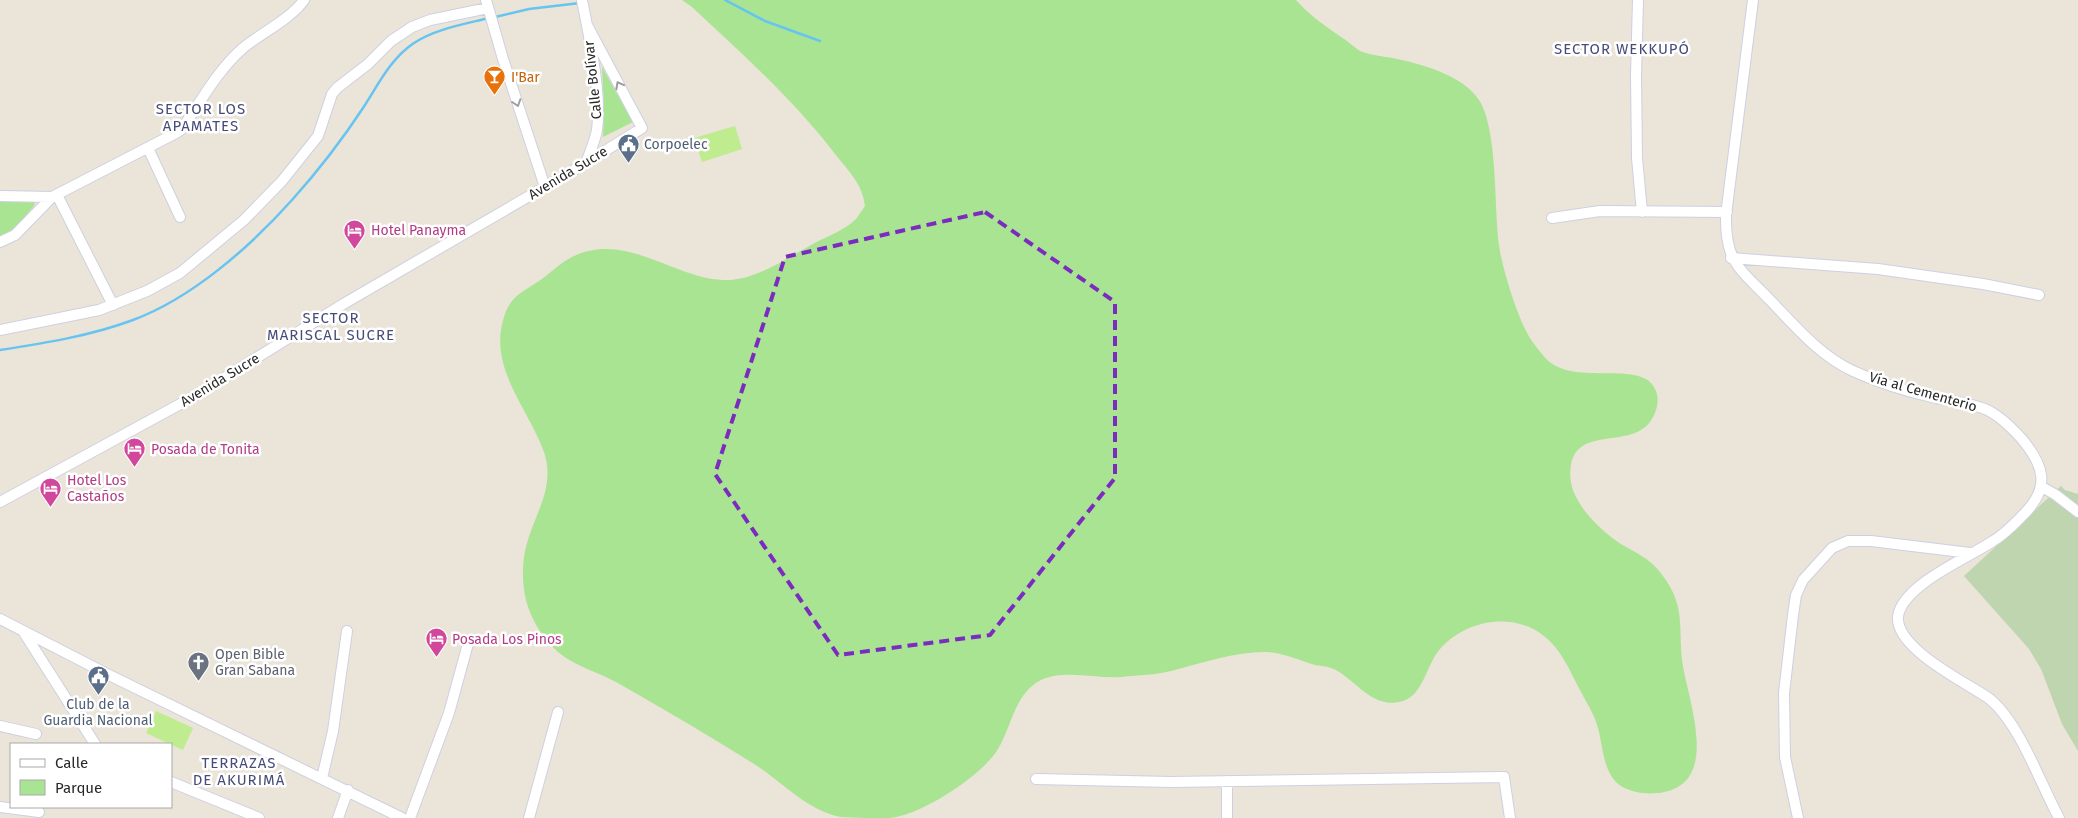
<svg xmlns="http://www.w3.org/2000/svg" width="2078" height="818" viewBox="0 0 2078 818" font-family="'Fira Sans',sans-serif">
  <rect width="100%" height="100%" fill="#ebe4d8"/>
  <path fill="#a9e493" d="M682 0H1296C1311 17 1328 28 1347 41 1351 44 1355 48 1360 51 1369 55 1382 56 1392 58 1419 63 1463 75 1479 100 1498 129 1494 208 1499 245 1502 268 1518 319 1530 338 1533 343 1546 360 1551 363 1581 385 1645 359 1656 391 1660 402 1656 413 1650 422 1629 449 1578 426 1571 465 1569 476 1571 488 1576 497 1585 515 1604 533 1621 544 1636 553 1649 558 1660 572 1688 607 1677 628 1683 666 1688 698 1715 769 1676 788 1659 797 1627 795 1615 781 1601 765 1603 738 1595 719 1594 715 1582 694 1580 690 1570 671 1561 649 1544 636 1513 611 1465 620 1440 649 1426 665 1424 694 1403 701 1371 711 1354 676 1331 668 1326 666 1320 666 1315 665 1299 660 1284 653 1268 652 1236 651 1202 663 1171 671 1156 675 1138 675 1122 677 1097 679 1065 669 1041 680 1014 694 1012 726 998 749 983 775 920 816 890 818 876 818 855 818 841 817 814 812 792 792 771 776 753 762 734 752 715 740 683 720 649 701 616 682 597 672 575 666 558 652 547 642 535 626 530 612 522 593 521 567 526 547 534 514 556 488 544 452 528 407 486 366 505 314 511 296 524 291 539 281 548 275 556 267 565 261 620 226 671 278 723 280 753 282 787 258 813 244 827 236 844 231 856 219 859 215 862 210 865 206 863 185 848 170 835 154 793 99 742 54 692 7Z
    M602 67 633 122 603 137 604 110Z
    M31 201 35 203 34 206 14 229 0 238V202Z"/>
  <path fill="#bfd5af" d="M2061 486 2065 490 2078 494V751L2062 724 2041 669 2029 649 1964 576Z"/>
  <path fill="#beec8e" d="M735 126 742 149 702 162 694 138Z
    M156 711 193 728 183 750 146 733Z"/>
  <g fill="none" stroke-linecap="round" stroke-linejoin="round">
    <path stroke="#67c4f1" stroke-width="2.5" d="M725 0 765 21 820 41
      M495 17 529 9 580 3
      M0 350C45 343 90 336 133 320 192 298 250 247 292 200 318 171 342 140 363 108 378 85 391 58 414 43 435 29 465 24 489 18"/>
    <defs>
      <path id="minor" d="M486 0 503 59 545 187
        M582 0C589 37 602 93 597 130 595 141 590 152 586 163
        M1638 0 1636 75 1637 158 1642 212
        M1753 0 1726 215C1725 262 1739 268 1770 300 1795 326 1820 356 1853 371 1879 383 1909 392 1936 398 1952 402 1970 403 1985 409 1999 415 2011 427 2021 438 2044 465 2051 487 2024 514 2015 523 2005 534 1993 541 1968 558 1909 582 1899 612 1888 645 1965 682 1987 697 2018 719 2040 783 2059 818
        M148 148 180 217
        M57 195 113 305
        M0 196 52 197 176 133 182 129C201 101 217 71 243 48 261 33 291 19 304 0
        M1552 218 1600 211 1727 212
        M0 242 15 235 52 197
        M1731 258 1878 269 1983 284 2039 295
        M0 330 99 310 147 291 180 273 244 220 282 181 318 136 332 94 337 88 368 64 391 41 412 27 430 20 488 8
        M2042 487 2056 495 2078 512
        M0 502 195 396 345 303 574 170 642 128 587 25
        M0 619 109 675 402 818
        M23 631 95 744
        M0 726 36 734
        M322 778 333 731 347 631
        M1036 779 1171 782 1504 777 1510 818
        M171 782 259 818
        M0 807 39 812
        M338 818 348 790
        M410 818 449 713 469 640
        M529 818 558 712
        M1227 818V781
        M1798 818 1785 757 1784 693 1793 615 1796 595 1803 580 1832 548 1848 541H1871L1970 553"/>
    </defs>
    <use href="#minor" stroke="#ced0e2" stroke-width="12"/>
    <use href="#minor" stroke="#fff" stroke-width="10"/>
  </g>
  <defs><path id="oneway-chevron" d="M-2-3.5L2.5 0L-2 3.5" fill="none" stroke-width="1.6" stroke-linecap="round" stroke-linejoin="round" transform="scale(1.25)"/></defs>
  <g stroke="#9e9e9e">
    <use href="#oneway-chevron" transform="translate(619 85) rotate(-118)"/>
    <use href="#oneway-chevron" transform="translate(517 103) rotate(72)"/>
  </g>
  <path fill="none" stroke="#7b2cbf" stroke-width="4" stroke-dasharray="10 6" stroke-linejoin="round" d="M985 212 1115 302V478L990 635 838 655 715 474 785 257Z"/>
  <defs>
    <symbol id="bar-pin" viewBox="-11 -11 22 30"><path d="M0 17L-7.5 6A9.5 9.5 0 1 1 7.5 6Z" fill="#e8710a" stroke="#fff"/><path d="M-6-5H6L.8 .8V4.5H3.5V6h-7V4.5H-.8V.8Z" fill="#fff"/></symbol>
    <symbol id="civic-pin" viewBox="-11 -11 22 30"><path d="M0 17L-7.5 6A9.5 9.5 0 1 1 7.5 6Z" fill="#5c6f8a" stroke="#fff"/><path d="M-.6-6.5H3V-4.5H.6V-3L4-1V1h2V6H-6V1h2V-1L-.6-3ZM-1.2 2.5V6h2.4V2.5Z" fill="#fff"/></symbol>
    <symbol id="hotel-pin" viewBox="-11 -11 22 30"><path d="M0 17L-7.5 6A9.5 9.5 0 1 1 7.5 6Z" fill="#d1479c" stroke="#fff"/><path d="M-6-4.5h1.5V1H6V5H4.5V3h-9V5H-6ZM-4 0a1.8 1.8 0 1 1 3.6 0ZM.5 0V-2.5h3Q6-2.5 6 0Z" fill="#fff"/></symbol>
    <symbol id="church-pin" viewBox="-11 -11 22 30"><path d="M0 17L-7.5 6A9.5 9.5 0 1 1 7.5 6Z" fill="#6b7280" stroke="#fff"/><path d="M-1.2-6h2.4v3.5h3.3v2.4h-3.3V6h-2.4V-.1h-3.3v-2.4h3.3Z" fill="#fff"/></symbol>
  </defs>
  <g fill-rule="evenodd">
    <use href="#bar-pin" x="482" y="64" width="25" height="34"/>
    <use href="#civic-pin" x="616" y="132" width="25" height="34"/>
    <use href="#hotel-pin" x="342" y="218" width="25" height="34"/>
    <use href="#hotel-pin" x="122" y="436" width="25" height="34"/>
    <use href="#hotel-pin" x="38" y="476" width="25" height="34"/>
    <use href="#hotel-pin" x="424" y="626" width="25" height="34"/>
    <use href="#church-pin" x="186" y="650" width="25" height="34"/>
    <use href="#civic-pin" x="86" y="664" width="25" height="34"/>
  </g>
  <g text-anchor="middle" dominant-baseline="central" stroke-width="5" stroke-linejoin="round" paint-order="stroke">
    <g font-size="14" fill="#c56008" stroke="#fff" text-anchor="start">
      <text x="511" y="77">I'Bar</text>
    </g>
    <g font-size="14" fill="#282828" stroke="#fff">
      <text transform="translate(593 80) rotate(-96)">Calle Bolívar</text>
      <text transform="translate(568 173) rotate(-31)">Avenida Sucre</text>
      <text transform="translate(220 380) rotate(-31)">Avenida Sucre</text>
      <text transform="translate(1923 392) rotate(16)">Vía al Cementerio</text>
    </g>
    <g font-size="14" fill="#4e5e75" stroke="#fff" text-anchor="start">
      <text x="644" y="144">Corpoelec</text>
      <text x="98" y="704" text-anchor="middle">Club de la<tspan x="98" dy="16">Guardia Nacional</tspan></text>
    </g>
    <g font-size="14" fill="#b23c85" stroke="#fff" text-anchor="start">
      <text x="371" y="230">Hotel Panayma</text>
      <text x="151" y="449">Posada de Tonita</text>
      <text x="67" y="480">Hotel Los<tspan x="67" dy="16">Castaños</tspan></text>
      <text x="452" y="639">Posada Los Pinos</text>
    </g>
    <g font-size="14" fill="#5b616d" stroke="#fff" text-anchor="start">
      <text x="215" y="654">Open Bible<tspan x="215" dy="16">Gran Sabana</tspan></text>
    </g>
    <g font-size="15" letter-spacing="1" fill="#474d79" stroke="#fff">
      <text x="1622" y="49">SECTOR WEKKUPÓ</text>
      <text x="201" y="109">SECTOR LOS<tspan x="201" dy="17">APAMATES</tspan></text>
      <text x="331" y="318">SECTOR<tspan x="331" dy="17">MARISCAL SUCRE</tspan></text>
      <text x="239" y="763">TERRAZAS<tspan x="239" dy="17">DE AKURIMÁ</tspan></text>
    </g>
  </g>
  <rect x="10" y="743" width="162" height="65" fill="#ffffff" stroke="#a9a9a9"/>
  <rect x="20" y="759" width="25" height="8" fill="#ffffff" stroke="#a9a9a9"/>
  <text x="55" y="768" font-size="15" fill="#282828">Calle</text>
  <rect x="20" y="780" width="25" height="15" fill="#a9e493" stroke="#a9a9a9"/>
  <text x="55" y="793" font-size="15" fill="#282828">Parque</text>
</svg>
